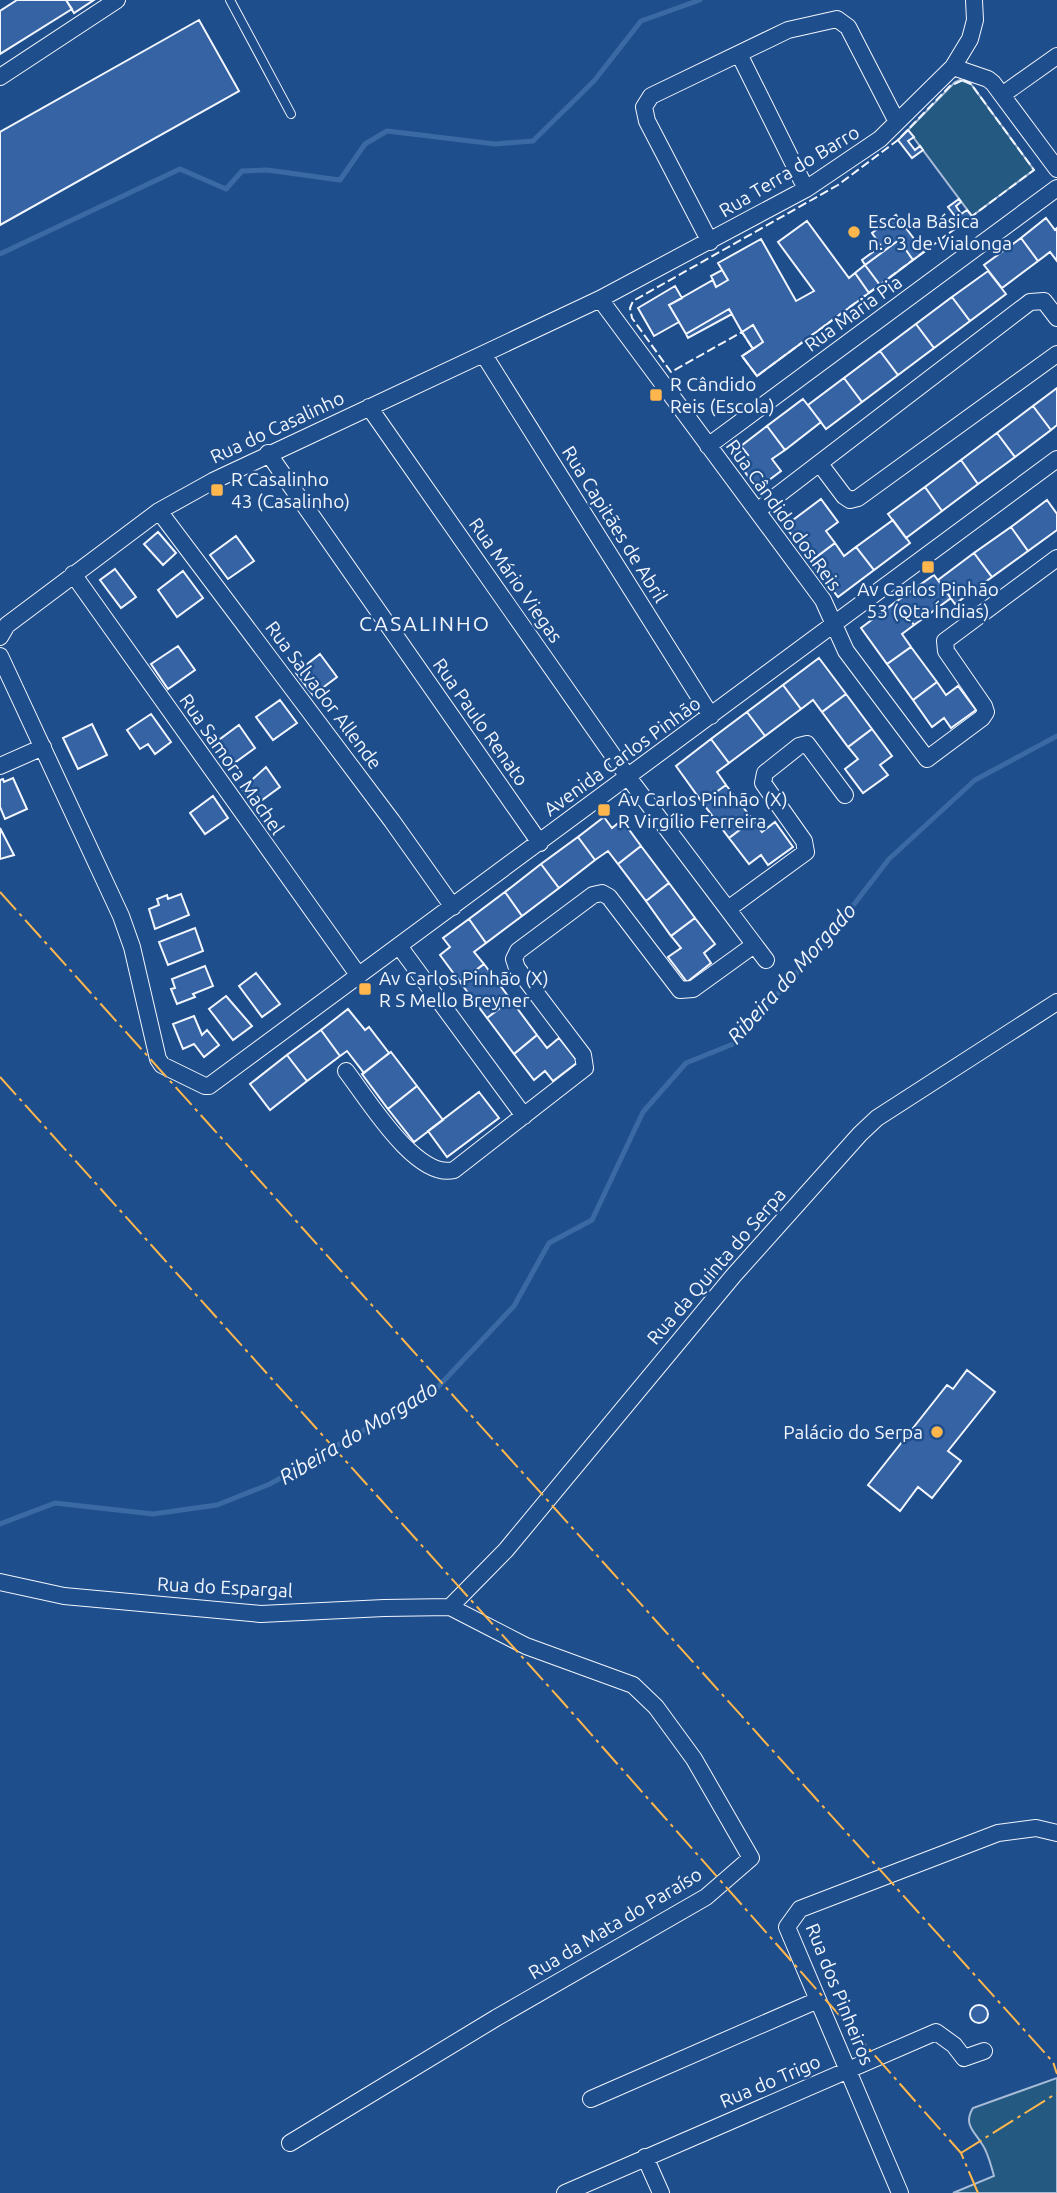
<svg xmlns="http://www.w3.org/2000/svg" width="1057" height="2193" viewBox="0 0 1057 2193" font-family="Ubuntu,sans-serif">
  <rect width="100%" height="100%" fill="#1f4e8c"/>
  <path fill="#245a82" stroke="#a8bbd7" stroke-width="2" d="M960 80 971 84 1034 170 972 216 908 130 955 82Z
    M1057 2078V2193H953L994 2176C991 2166 988 2152 982 2144 974 2131 963 2124 973 2108Z"/>
  <g fill="none" stroke-linecap="round" stroke-linejoin="round">
    <path stroke="#3b69a3" stroke-width="5" d="M0 254 180 169 226 189 242 171 267 170 340 180 365 144 387 131 495 144 533 141 594 81 641 21 700 0
      M0 1524 55 1503 153 1514 217 1505 270 1484 437 1388 514 1306 549 1243 592 1220 643 1112 686 1063 733 1044 828 938 889 859 975 780 1057 736"/>
  </g>
  <path fill="#3563a3" stroke="#f2f6ff" stroke-width="2" d="M17 0H66L72 9 0 54V11Z
    M66 0H94L74 13Z
    M199 20 239 91 0 225V132Z
    M908 130 914 137 908 141 915 150 920 146 923 150 912 158 898 140Z
    M959 199 961 202 956 206 961 214 967 210 972 216 961 224 948 207Z
    M896 215 924 252 913 260 899 240 865 265 862 260 881 246 872 233Z
    M1046 218 1055 230 1057 228V261L1050 252 1038 261 1021 238Z
    M807 221 849 278 855 273 869 293 757 376 742 356 763 342 753 325 742 332 729 309 686 334 669 305 713 280 716 287 728 280 718 263 761 239 796 301 814 291 778 242Z
    M1021 238 1038 261 1002 288 984 265Z
    M899 240 913 260 880 285 865 265Z
    M865 265 880 285 869 293 855 273Z
    M722 270 728 280 716 287 711 276Z
    M988 271 1006 294 970 321 952 297Z
    M675 286 682 298 669 305 679 322 654 336 638 308Z
    M952 297 970 321 934 348 916 324Z
    M729 309 732 314 688 338 686 334Z
    M916 324 934 348 898 375 880 351Z
    M753 325 763 342 753 349 742 332Z
    M880 351 898 375 862 402 844 378Z
    M844 378 862 402 826 429 808 405Z
    M1057 388V425L1051 430 1033 406Z
    M803 399 821 422 785 450 767 426Z
    M1033 406 1051 430 1015 457 997 433Z
    M767 426 785 450 772 459 781 471 757 489 738 462 748 455 741 446Z
    M997 433 1015 457 978 484 961 460Z
    M961 460 978 484 942 511 925 487Z
    M925 487 942 511 906 538 888 514Z
    M821 499 838 522 826 531 835 543 811 561 785 526Z
    M1047 500 1057 514V530L1028 551 1011 527Z
    M893 520 910 543 874 570 856 547Z
    M1011 527 1028 551 992 577 974 553Z
    M158 532 176 553 163 565 144 544Z
    M236 536 254 561 228 579 210 555Z
    M835 543 844 556 856 547 874 570 838 597 811 561Z
    M974 553 992 577 955 604 938 580Z
    M115 569 136 597 121 608 100 580Z
    M183 571 203 598 177 617 158 590Z
    M934 575 951 598 914 625 897 601Z
    M897 601 914 625 902 634 911 647 887 664 861 628Z
    M178 646 195 670 168 689 151 664Z
    M911 647 937 682 913 700 887 664Z
    M320 654 337 677 313 695 296 673Z
    M819 658 846 694 822 712 813 700 801 709 783 685Z
    M937 682 946 695 958 686 976 710 951 728 944 718 932 727 913 700Z
    M783 685 801 709 765 736 747 712Z
    M846 694 872 729 848 747 822 712Z
    M280 700 297 723 273 740 256 717Z
    M747 712 765 736 729 763 711 739Z
    M151 714 171 742 155 754 148 744 140 749 127 730Z
    M92 724 107 755 78 769 63 738Z
    M239 725 255 748 229 767 212 745Z
    M872 729 892 756 880 765 888 775 863 793 845 769 858 759 848 747Z
    M711 739 729 763 717 772 726 785 702 802 676 766Z
    M266 767 280 787 254 806 242 789Z
    M13 778 27 809 5 819 0 807V780L3 779 4 782Z
    M726 785 753 820 729 838 702 802Z
    M213 796 228 818 205 834 190 813Z
    M604 817 612 828 622 820 641 846 618 864 608 851 595 860 578 837Z
    M753 820 762 832 775 822 793 847 768 865 761 855 749 864 729 838Z
    M0 828 14 855 0 859Z
    M578 837 595 860 559 888 541 864Z
    M641 846 669 883 646 901 618 864Z
    M541 864 559 888 522 916 505 892Z
    M669 883 695 918 671 936 646 901Z
    M505 892 522 916 486 943 469 919Z
    M181 894 189 915 155 929 149 909 159 905 157 899 167 895 168 899Z
    M695 918 715 944 704 953 711 963 687 982 668 957 681 948 671 936Z
    M469 919 486 943 474 952 484 964 460 982 440 955 450 947 443 938Z
    M195 928 203 951 168 965 159 942Z
    M484 964 511 1000 487 1018 460 982Z
    M205 966 213 986 193 994 195 997 177 1004 171 989 175 988 172 979Z
    M256 973 280 1004 262 1017 239 986Z
    M226 996 252 1026 233 1040 209 1009Z
    M511 1000 537 1035 514 1054 487 1018Z
    M348 1009 365 1030 369 1027 389 1053 364 1073 347 1051 340 1056 321 1030Z
    M194 1016 202 1035 207 1030 219 1045 204 1057 194 1044 183 1049 173 1024Z
    M321 1030 340 1056 307 1081 287 1055Z
    M537 1035 547 1048 559 1038 578 1062 553 1081 545 1071 534 1080 514 1054Z
    M391 1052 417 1086 388 1109 362 1074Z
    M287 1055 307 1081 270 1110 250 1084Z
    M417 1086 443 1120 414 1142 388 1109Z
    M479 1092 499 1118 447 1157 428 1131Z
    M967 1370 995 1392 948 1451 961 1461 932 1498 918 1487 900 1511 868 1485 947 1385 953 1389Z
    M970 2014a9 9 0 1 1 18 0a9 9 0 1 1-18 0Z"/>
  <g fill="none" stroke-linecap="round" stroke-linejoin="round">
    <defs>
      <path id="lane" d="M230 0 291 114"/>
      <path id="street" d="M739 54 806 189
        M953 67 988 79 993 83 1057 169
        M0 77 117 0
        M1002 95 1057 56
        M710 242 647 121 644 107 651 96 788 30 837 19 848 27 897 122
        M600 299 823 600 846 651 927 759 982 718 986 712 984 706 946 651 945 641 1057 558
        M484 355 711 716
        M369 407 628 777 766 960
        M708 446 1057 188
        M268 453 540 843
        M820 464 844 496 850 500 858 498 1057 354
        M159 511 392 821 453 907
        M757 511 1030 302 1044 301 1057 318
        M73 574 359 976
        M0 637 7 625 159 511 213 481 600 299 806 189 880 139 953 67 970 39 975 20 974 0
        M0 656 121 916 132 947 158 1059 162 1065 205 1086H209L1057 459
        M0 766 43 747
        M728 909 806 852 804 841 763 783 765 773 799 746 807 744 845 795
        M399 946 524 1116
        M346 1071C367 1098 416 1180 454 1170L585 1068 583 1055 517 968 514 959 518 951 593 895 602 893 609 897 680 990 693 989 754 945
        M0 1582 64 1596 261 1614 384 1608 450 1607 526 1646 633 1685 656 1707 694 1759 751 1858 706 1897 496 2018 290 2143
        M450 1607 506 1550 734 1275 860 1134 877 1118 1057 1002
        M591 2099 818 2000
        M645 2157 661 2193
        M565 2193 936 2032 954 2045 964 2058 984 2051
        M900 2193 787 1927 800 1909 998 1833 1036 1828 1057 1833"/>
    </defs>
    <use href="#lane" stroke="#f2f6ff" stroke-width="10"/>
    <use href="#street" stroke="#f2f6ff" stroke-width="18"/>
    <use href="#lane" stroke="#1f4e8c" stroke-width="8"/>
    <use href="#street" stroke="#1f4e8c" stroke-width="16"/>
    <path stroke="#f2f6ff" stroke-width="2" stroke-dasharray="9 3.5" stroke-linecap="butt" d="M963 80 971 84 1034 170 757 376 742 356 753 349 742 332 671 372 632 318 630 308 633 301 838 185 898 140 950 86Z"/>
    <path stroke="#ffb74d" stroke-width="2" stroke-dasharray="24 5 3.5 5" stroke-linecap="butt" d="M0 892 1053 2062 1057 2074
      M0 1077 560 1699 961 2153 978 2193
      M961 2153 1057 2093"/>
  </g>
  <g fill="#ffb74d" stroke="#1f4e8c" stroke-width="2.5">
    <circle cx="854" cy="232" r="7"/>
    <rect x="649" y="388" width="14" height="14" rx="3.5"/>
    <rect x="210" y="483" width="14" height="14" rx="3.5"/>
    <rect x="921" y="560" width="14" height="14" rx="3.5"/>
    <rect x="597" y="803" width="14" height="14" rx="3.5"/>
    <rect x="358" y="982" width="14" height="14" rx="3.5"/>
    <circle cx="937" cy="1432" r="7"/>
  </g>
  <g text-anchor="middle" dominant-baseline="central" stroke-width="5" stroke-linejoin="round" paint-order="stroke">
    <g font-size="19" fill="#f2f6ff" stroke="#1f4e8c">
      <text transform="translate(789 171) rotate(-31)">Rua Terra do Barro</text>
      <text transform="translate(853 313) rotate(-36)">Rua Maria Pia</text>
      <text transform="translate(277 427) rotate(-25)">Rua do Casalinho</text>
      <text transform="translate(784 515) rotate(54)">Rua Cândido dos Reis</text>
      <text transform="translate(615 524) rotate(58)">Rua Capitães de Abril</text>
      <text transform="translate(516 580) rotate(55)">Rua Mário Viegas</text>
      <text transform="translate(324 695) rotate(53)">Rua Salvador Allende</text>
      <text transform="translate(481 722) rotate(55)">Rua Paulo Renato</text>
      <text transform="translate(622 756) rotate(-36)">Avenida Carlos Pinhão</text>
      <text transform="translate(232 764) rotate(55)">Rua Samora Machel</text>
      <text transform="translate(716 1266) rotate(-49)">Rua da Quinta do Serpa</text>
      <text transform="translate(225 1587) rotate(3)">Rua do Espargal</text>
      <text transform="translate(615 1923) rotate(-31)">Rua da Mata do Paraíso</text>
      <text transform="translate(840 1994) rotate(68)">Rua dos Pinheiros</text>
      <text transform="translate(770 2081) rotate(-23)">Rua do Trigo</text>
    </g>
    <g font-size="19" fill="#f2f6ff" stroke="#1f4e8c" text-anchor="start">
      <text x="868" y="221">Escola Básica<tspan x="868" dy="22">n.º 3 de Vialonga</tspan></text>
      <text x="670" y="384">R Cândido<tspan x="670" dy="22">Reis (Escola)</tspan></text>
      <text x="231" y="479">R Casalinho<tspan x="231" dy="22">43 (Casalinho)</tspan></text>
      <text x="928" y="589" text-anchor="middle">Av Carlos Pinhão<tspan x="928" dy="22">53 (Qta Índias)</tspan></text>
      <text x="618" y="799">Av Carlos Pinhão (X)<tspan x="618" dy="22">R Virgílio Ferreira</tspan></text>
      <text x="379" y="978">Av Carlos Pinhão (X)<tspan x="379" dy="22">R S Mello Breyner</tspan></text>
      <text x="923" y="1432" text-anchor="end">Palácio do Serpa</text>
    </g>
    <g font-size="21" letter-spacing="2" fill="#f2f6ff" stroke="#1f4e8c">
      <text x="425" y="623">CASALINHO</text>
    </g>
    <g font-size="21" font-style="italic" fill="#f2f6ff" stroke="#1f4e8c">
      <text transform="translate(791 973) rotate(-48)">Ribeira do Morgado</text>
      <text transform="translate(358 1432) rotate(-31)">Ribeira do Morgado</text>
    </g>
  </g>
</svg>
